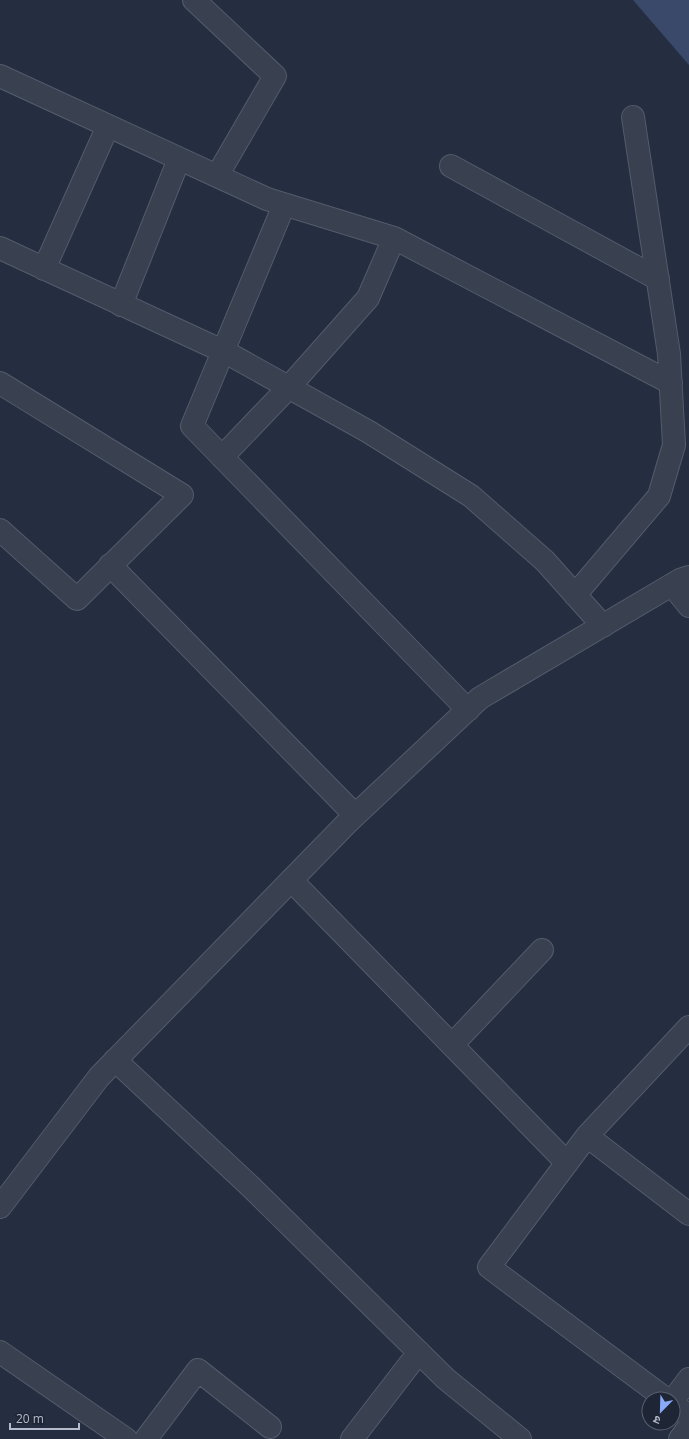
<svg xmlns="http://www.w3.org/2000/svg" width="689" height="1439" viewBox="0 0 689 1439" font-family="'Open Sans','Noto Sans Devanagari',sans-serif">
  <rect width="100%" height="100%" fill="#252d40"/>
  <path fill="#3a4869" d="M633 0H689V65Z"/>
  <g fill="none" stroke-linecap="round" stroke-linejoin="round">
    <defs>
      <path id="minor" d="M194 0 275 76 217 176
        M0 76 267 199 394 238 671 383
        M451 166 658 279
        M284 205 192 426 468 710
        M0 248 229 354 369 432 471 496 545 561 603 626
        M44 269 108 126
        M121 305 179 159
        M0 383 182 495 77 599 0 530
        M222 457 289 387 368 298 394 238
        M110 565 355 815
        M672 585 689 606
        M575 595 659 496 674 445 669 354 633 117
        M291 880 567 1163
        M452 1045 542 950
        M115 1060 251 1187 446 1379 520 1439
        M587 1136 689 1214
        M0 1207 99 1077 347 823 480 698 680 580 689 577
        M0 1352 126 1439
        M666 1399 489 1267 587 1136 689 1027
        M673 1400 689 1379
        M673 1404 689 1416
        M146 1439 198 1370 270 1427
        M352 1439 419 1352
        M680 1439 689 1427"/>
    </defs>
    <use href="#minor" stroke="#545b6a" stroke-width="24"/>
    <use href="#minor" stroke="#394050" stroke-width="22"/>
  </g>
  <g transform="translate(661 1411) rotate(203)"><circle r="19" fill="#1e2535" stroke="#5a6171"/>
  <path d="M0-3L7 15L0 10L-7 15Z" fill="#8ba9f9"/>
  <text y="-6" font-size="11" font-weight="bold" text-anchor="middle" fill="#b5bbca">उ</text>
  </g>
  <path d="M10 1423v6h69v-6" fill="none" stroke="#b5bbca" stroke-width="2"/>
  <text x="16" y="1423" font-size="12" fill="#b5bbca" stroke="#1e2535" stroke-width="3" paint-order="stroke">20 m</text>
</svg>
